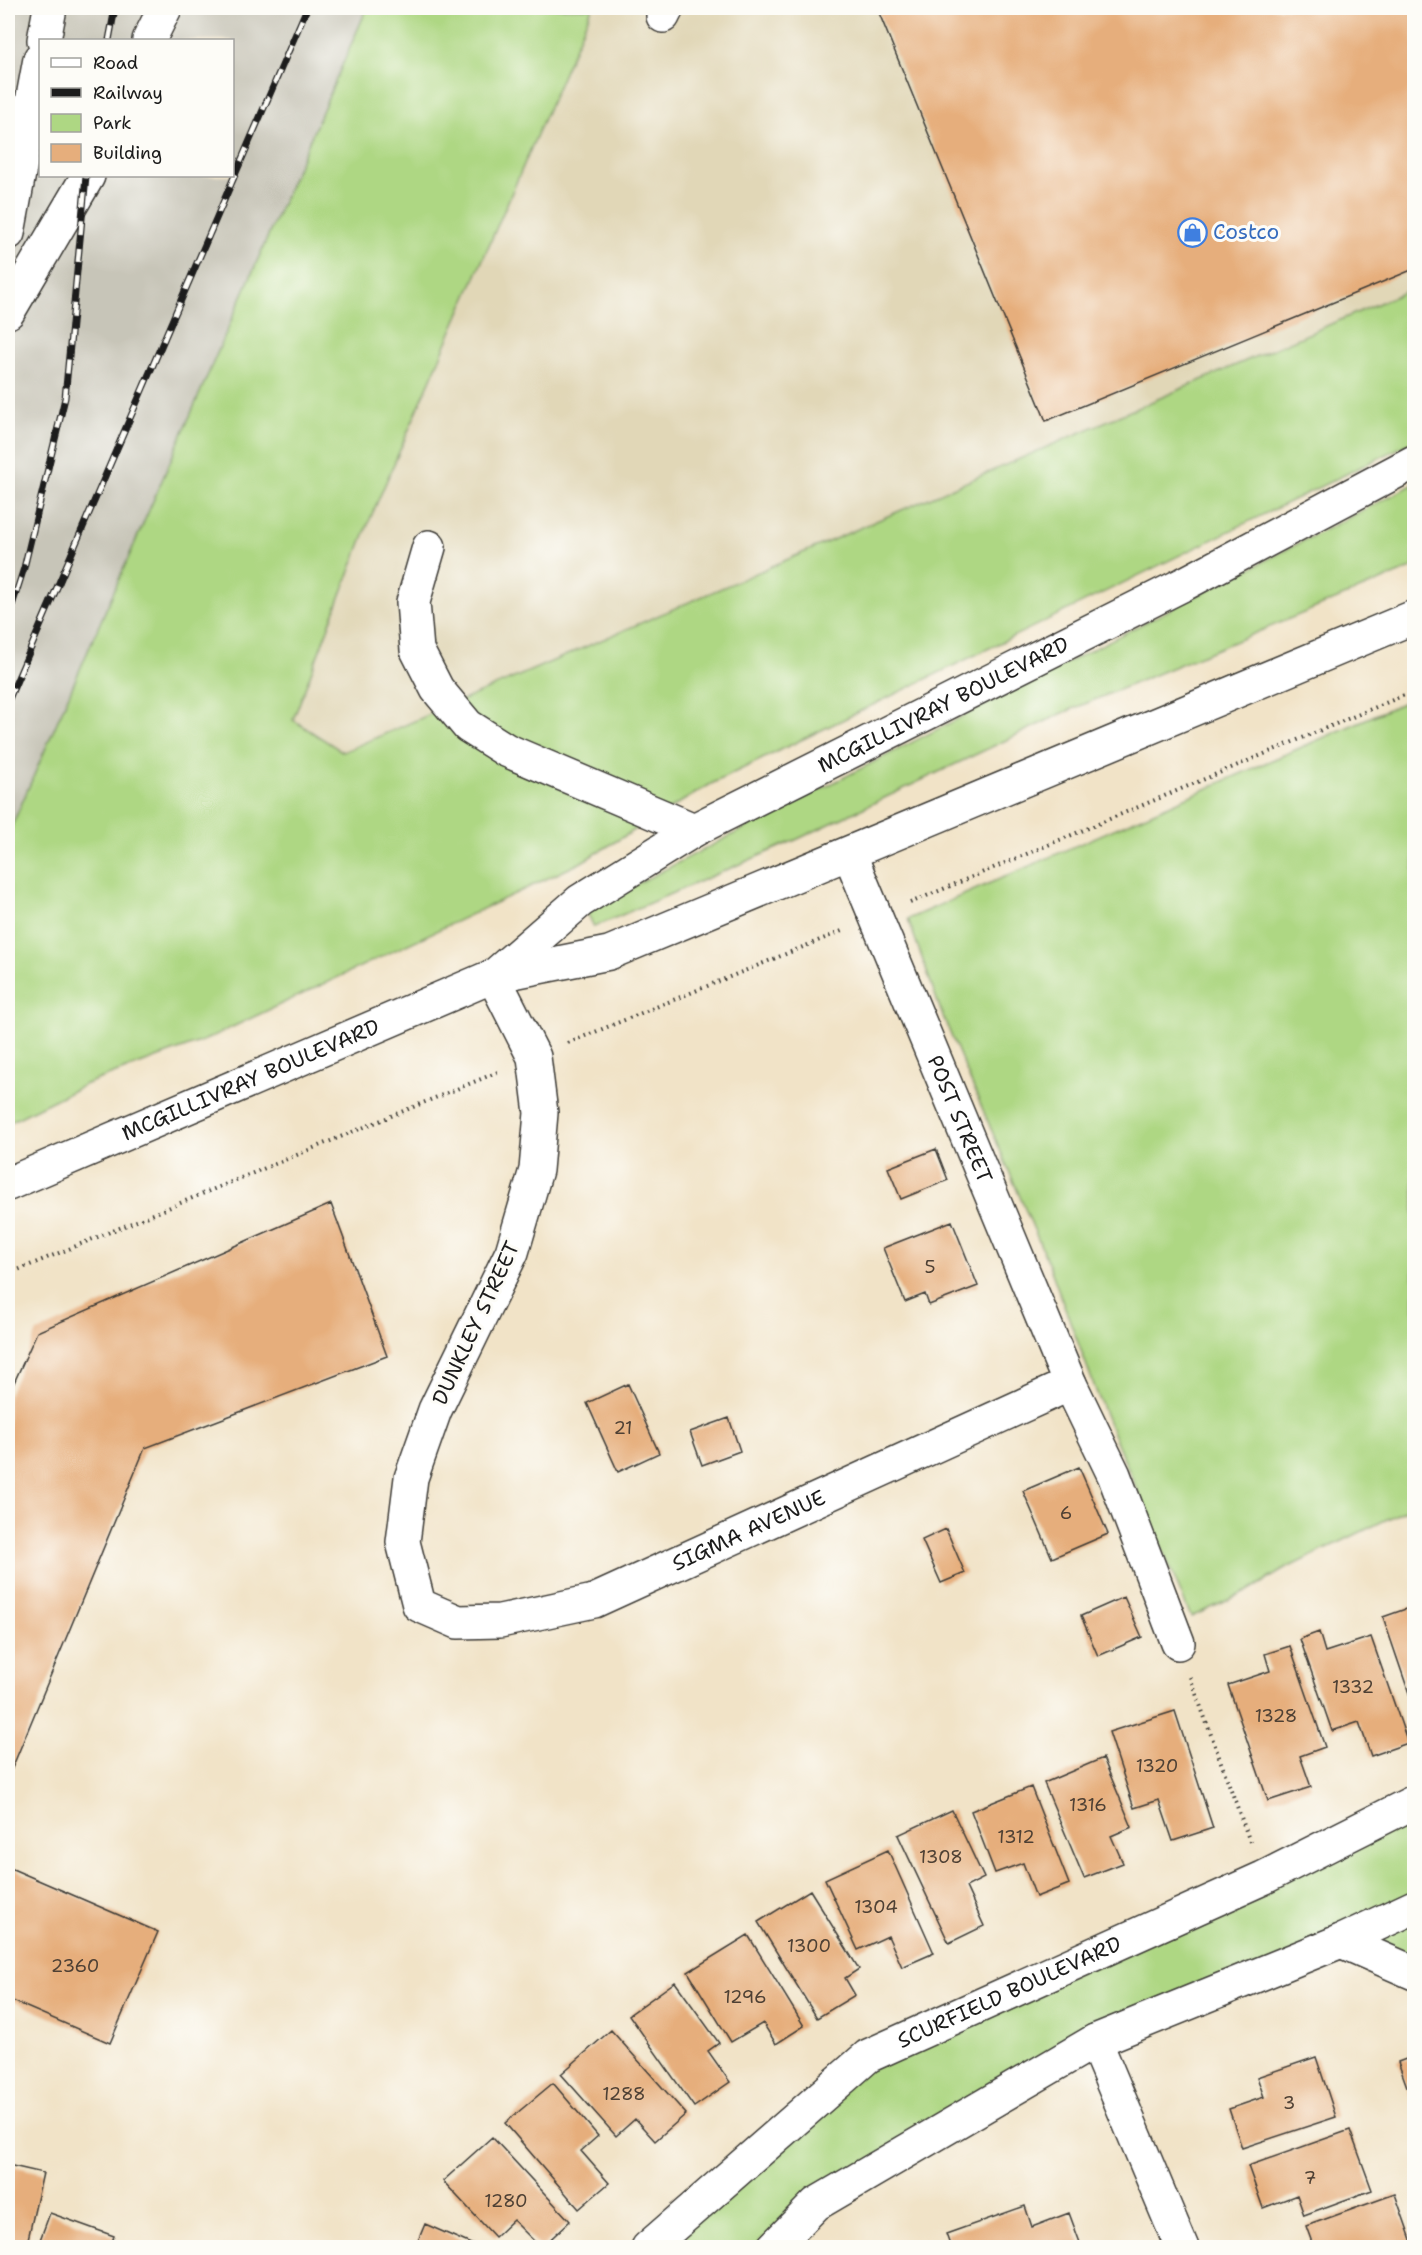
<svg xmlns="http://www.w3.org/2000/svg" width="1422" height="2255" viewBox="0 0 1422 2255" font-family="'Shantell Sans',sans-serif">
  <rect width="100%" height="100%" fill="#fdfcf7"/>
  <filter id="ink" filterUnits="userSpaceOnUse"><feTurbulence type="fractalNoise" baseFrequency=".0167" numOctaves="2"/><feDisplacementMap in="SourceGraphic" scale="12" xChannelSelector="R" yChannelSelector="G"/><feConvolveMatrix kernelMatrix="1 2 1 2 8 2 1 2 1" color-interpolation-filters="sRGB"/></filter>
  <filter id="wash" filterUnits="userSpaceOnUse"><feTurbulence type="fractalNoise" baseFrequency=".008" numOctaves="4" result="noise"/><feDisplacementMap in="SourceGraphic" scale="24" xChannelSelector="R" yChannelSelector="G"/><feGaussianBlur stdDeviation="1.35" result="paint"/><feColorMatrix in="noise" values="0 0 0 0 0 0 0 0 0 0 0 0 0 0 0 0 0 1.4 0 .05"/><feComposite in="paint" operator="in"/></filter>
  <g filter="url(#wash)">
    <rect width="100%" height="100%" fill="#f1e3c7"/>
    <path fill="#e1d7b7" d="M592 8H1414V288L343 753 292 721 370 519Z"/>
    <path fill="#c7c5b8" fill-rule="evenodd" d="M8 8H367L8 835ZM40 40H232V176H40Z"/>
    <path fill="#aed783" stroke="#657a50" stroke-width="1.5" d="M367 8H592L370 519 293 720 343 752 1414 288V441L711 784 580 863 205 1040 86 1084 8 1123V835Z
      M1414 484V567L1063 713 798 839 594 927 586 910Z
      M1414 698V1506L1285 1569 1246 1592 1191 1617 1104 1412 1049 1265 942 1014 908 919Z
      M1414 1802V1973L1341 1941 1095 2041 773 2247 648 2248 868 2056Z"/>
    <g id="blocks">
      <path fill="#e6ae7c" d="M877 8H1414V269L1046 421Z
        M936 1149 948 1180 901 1199 888 1168Z
        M331 1204 387 1356 145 1448 8 1778V1396L37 1332Z
        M952 1221 978 1286 929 1305 925 1294 905 1302 883 1248Z
        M628 1384 659 1453 618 1472 587 1403Z
        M729 1418 740 1451 702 1465 690 1432Z
        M1079 1467 1108 1534 1052 1558 1023 1491Z
        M946 1529 965 1573 941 1583 922 1540Z
        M1124 1597 1142 1637 1098 1656 1081 1616Z
        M1414 1606V1708L1383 1617Z
        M1319 1632 1325 1652 1371 1637 1408 1743 1371 1756 1359 1722 1332 1731 1300 1639Z
        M1290 1646 1325 1747 1300 1756 1311 1787 1268 1801 1228 1685 1270 1671 1265 1654Z
        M1175 1711 1213 1828 1173 1841 1159 1800 1134 1808 1109 1732Z
        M1103 1758 1132 1827 1111 1836 1123 1863 1084 1878 1044 1783Z
        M1031 1787 1069 1884 1036 1897 1023 1863 995 1873 971 1811Z
        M952 1810 984 1878 966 1887 984 1926 949 1943 898 1835Z
        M888 1850 934 1953 902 1967 888 1936 858 1950 825 1879Z
        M8 1867 158 1932 110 2043 8 1999Z
        M810 1890 859 1969 845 1978 855 1995 817 2018 758 1922Z
        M748 1935 804 2026 776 2044 763 2023 731 2042 688 1972Z
        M675 1982 719 2043 708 2051 730 2082 694 2107 629 2015Z
        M611 2030 686 2114 655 2141 635 2119 616 2136 561 2074Z
        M1414 2056V2106L1398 2062Z
        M1316 2057 1336 2117 1242 2148 1229 2109 1264 2097 1257 2077Z
        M553 2083 598 2136 581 2151 609 2183 579 2209 505 2123Z
        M1350 2130 1372 2190 1304 2215 1297 2195 1263 2208 1248 2166Z
        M492 2137 570 2221 541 2248 513 2220 495 2237 443 2181Z
        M8 2165 43 2173 26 2248H8Z
        M1395 2194 1414 2248H1314L1306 2226Z
        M1025 2206 1032 2227 1069 2213 1082 2248H951L946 2234Z
        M50 2213 114 2236 110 2248H37Z
        M425 2224 480 2248H415Z"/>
    </g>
  </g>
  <g filter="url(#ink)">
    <use href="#blocks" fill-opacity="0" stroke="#3c3a36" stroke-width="1.5"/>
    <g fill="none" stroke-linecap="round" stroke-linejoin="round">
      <defs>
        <g id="minor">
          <path d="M663 16 667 8"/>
          <path d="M44 40 50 8"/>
          <path d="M149 40 165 8"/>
          <path d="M8 233 40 59"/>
          <path d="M8 312 88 176"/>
          <path d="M429 547 413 602 417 650 437 689 468 726 506 750 694 830"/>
          <path id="s1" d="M850 855 1070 1384 1114 1475 1178 1643"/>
          <path id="s2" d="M493 976 534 1057 541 1113 536 1170 512 1252 435 1410 411 1478 403 1542 419 1605 458 1622 500 1621 594 1601 1070 1384"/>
          <path d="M1341 1941 1414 1973"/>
          <path d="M1095 2041 1182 2248"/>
          <path id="s3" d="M648 2248 868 2056 1263 1878 1414 1802"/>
          <path d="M773 2248 816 2204 1095 2041 1341 1941 1414 1907"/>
        </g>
        <g id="major">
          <path id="s4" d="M495 975 580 901 694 830 1184 584 1414 462"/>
          <path id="s5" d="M8 1184 493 976 609 953 1414 617"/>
        </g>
      </defs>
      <use href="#minor" stroke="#3c3a36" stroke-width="36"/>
      <use href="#major" stroke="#3c3a36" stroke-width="36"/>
      <path stroke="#3c3a36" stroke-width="4" stroke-dasharray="1.5 4.5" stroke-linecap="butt" d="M910 903 1414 691
        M568 1043 842 931
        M8 1274 498 1072
        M1190 1677 1250 1842"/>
      <use href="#minor" stroke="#fff" stroke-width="33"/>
      <use href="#major" stroke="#fff" stroke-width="33"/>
      <defs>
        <path id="rail" d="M109 40 115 8
          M8 618 24 568 65 398 86 176
          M8 701 307 8"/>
      </defs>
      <use href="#rail" stroke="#1c1c1c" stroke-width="7"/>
      <use href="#rail" stroke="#fdfcf7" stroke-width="4.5" stroke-dasharray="14" stroke-linecap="butt"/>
    </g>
  </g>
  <defs>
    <symbol id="shop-ring" viewBox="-11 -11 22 22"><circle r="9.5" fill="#fdfcf7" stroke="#3f7fe0" stroke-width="1.5"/><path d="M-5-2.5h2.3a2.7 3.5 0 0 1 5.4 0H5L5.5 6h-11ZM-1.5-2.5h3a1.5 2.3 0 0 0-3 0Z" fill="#3f7fe0"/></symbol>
  </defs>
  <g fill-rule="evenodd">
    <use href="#shop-ring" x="1176" y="216" width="33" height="33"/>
  </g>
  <g text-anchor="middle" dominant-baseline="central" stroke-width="6" stroke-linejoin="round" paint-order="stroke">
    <g font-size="18" fill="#4e4034">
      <text x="930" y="1267">5</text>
      <text x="623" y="1428">21</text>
      <text x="1066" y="1513">6</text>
      <text x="1353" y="1687">1332</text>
      <text x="1276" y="1716">1328</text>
      <text x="1157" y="1766">1320</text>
      <text x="1088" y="1805">1316</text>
      <text x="1016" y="1837">1312</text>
      <text x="941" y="1857">1308</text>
      <text x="876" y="1907">1304</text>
      <text x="809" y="1946">1300</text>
      <text x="75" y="1966">2360</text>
      <text x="745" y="1997">1296</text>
      <text x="624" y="2094">1288</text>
      <text x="1289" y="2103">3</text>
      <text x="1310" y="2178">7</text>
      <text x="506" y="2201">1280</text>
    </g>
    <g font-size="21" fill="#366cbe" stroke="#fdfcf7" text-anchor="start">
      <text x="1213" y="232">Costco</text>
    </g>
    <g font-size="21" fill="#1c1c1c" stroke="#fdfcf7">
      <text stroke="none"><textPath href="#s4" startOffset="526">MCGILLIVRAY BOULEVARD</textPath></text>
      <text stroke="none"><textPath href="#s5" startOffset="264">MCGILLIVRAY BOULEVARD</textPath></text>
      <text stroke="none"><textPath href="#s1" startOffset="286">POST STREET</textPath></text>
      <text transform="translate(476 1323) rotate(-65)">DUNKLEY STREET</text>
      <text stroke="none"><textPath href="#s2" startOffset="1018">SIGMA AVENUE</textPath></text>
      <text stroke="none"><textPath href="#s3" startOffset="447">SCURFIELD BOULEVARD</textPath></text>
    </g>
  </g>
  <rect width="1422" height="2255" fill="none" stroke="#fdfcf7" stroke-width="30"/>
  <rect x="39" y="39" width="195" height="138" fill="#fdfcf7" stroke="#a3a29f" stroke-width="1.5"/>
  <rect x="51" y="58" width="30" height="9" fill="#ffffff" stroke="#a3a29f" stroke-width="1.5"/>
  <text x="93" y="69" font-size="18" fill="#1c1c1c">Road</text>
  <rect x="51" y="88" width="30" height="9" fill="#1c1c1c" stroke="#a3a29f" stroke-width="1.5"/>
  <text x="93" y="99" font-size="18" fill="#1c1c1c">Railway</text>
  <rect x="51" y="114" width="30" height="18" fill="#aed783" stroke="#a3a29f" stroke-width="1.5"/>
  <text x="93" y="129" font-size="18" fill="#1c1c1c">Park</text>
  <rect x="51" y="144" width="30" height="18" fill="#e6ae7c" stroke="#a3a29f" stroke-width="1.5"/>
  <text x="93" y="159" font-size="18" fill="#1c1c1c">Building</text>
</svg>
